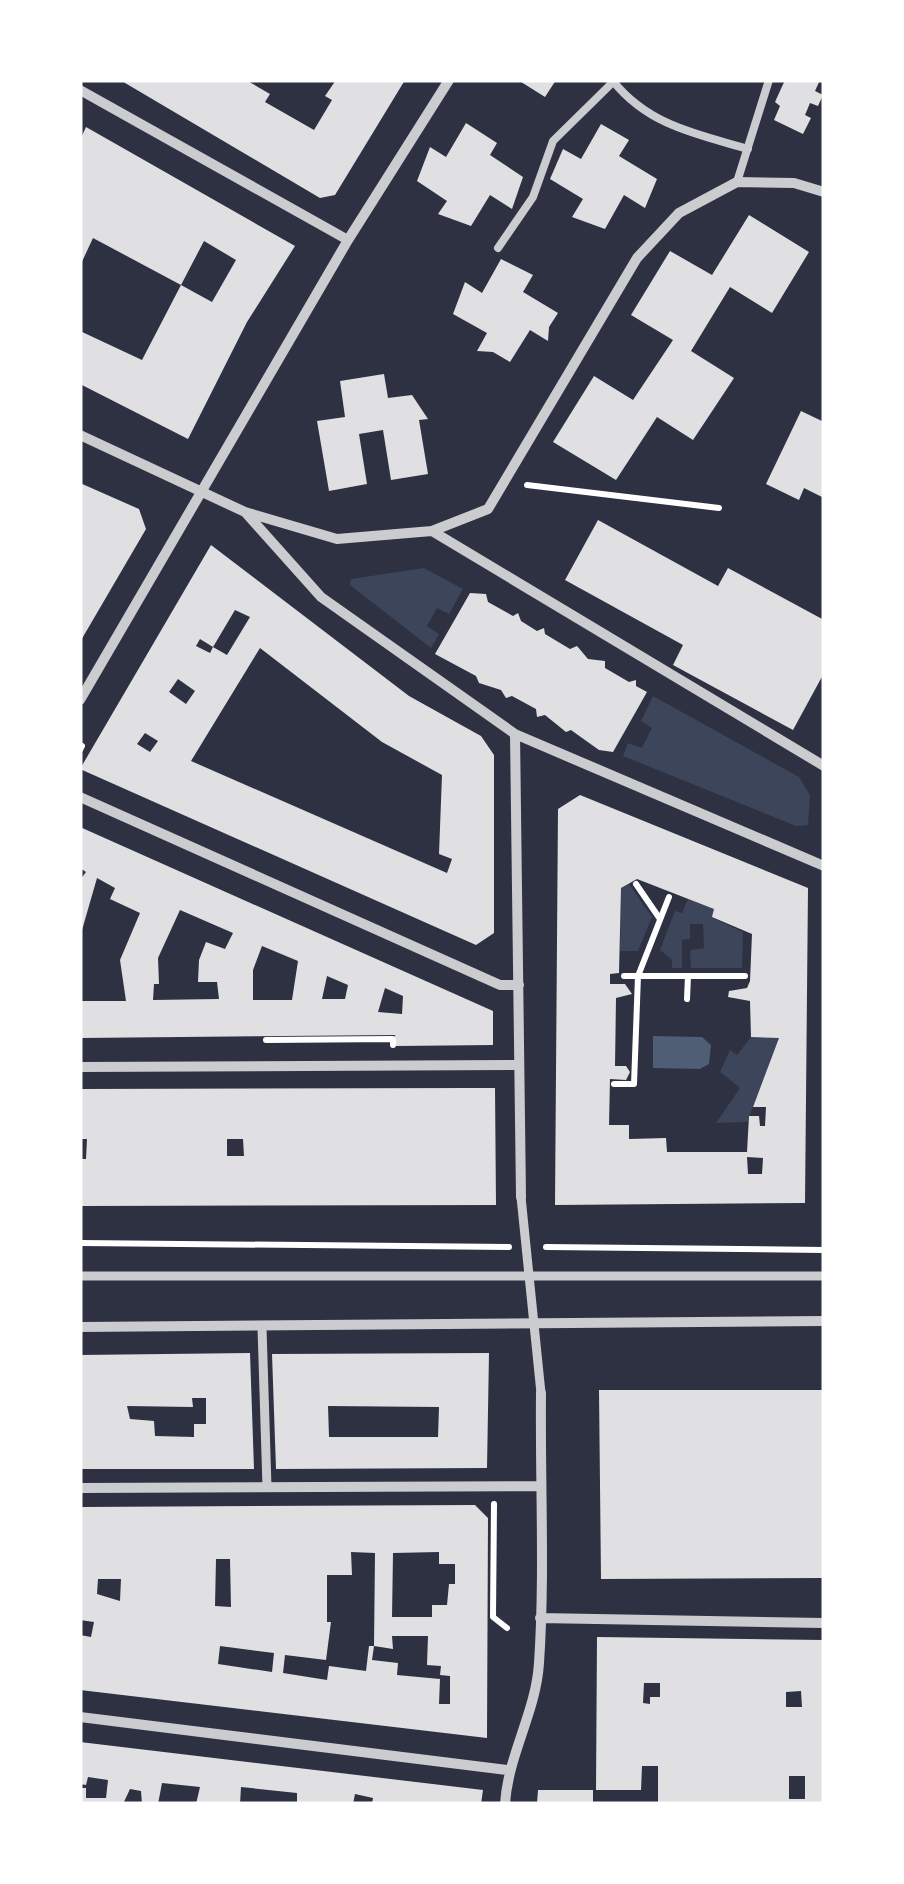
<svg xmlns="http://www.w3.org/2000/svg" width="904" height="1884" viewBox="0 0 904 1884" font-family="'Roboto Condensed',sans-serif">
  <rect width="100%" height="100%" fill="#2d3142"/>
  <path fill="#3c4559" d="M424 568 463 589 449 614 437 608 427 626 439 634 431 648 350 585 351 579Z
    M653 696 799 777 810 795 808 825 796 826 623 756 628 743 642 748 652 728 641 721Z
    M629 884 652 917 638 951H620L621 888Z
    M688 899 714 909 713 918 743 932 742 968H691L690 950 704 948 703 924H690V939L682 940V968H672V960L660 950 675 911 682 913Z
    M751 1037 779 1038 747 1122 716 1123 740 1088 720 1072 730 1050 737 1055Z"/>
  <path fill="#4f5d75" d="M653 1036 702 1037 711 1045 709 1064 700 1069 653 1068Z"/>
  <path fill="#e0e0e3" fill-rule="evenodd" d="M120 80H246L270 94 265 102 314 130 332 100 325 96 336 80H405L335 195 320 198Z
    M518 80H556L545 97Z
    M785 80H820L815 91 823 95 818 106 810 103 805 115 811 118 803 134 774 120 780 106 775 102Z
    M466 123 497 143 490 155 523 177 512 209 490 195 471 226 438 214 447 201 417 181 430 147 446 157Z
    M601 124 629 140 619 156 657 179 645 208 624 195 605 229 572 217 583 199 550 179 563 149 581 159Z
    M86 127 295 246 247 322 188 439 80 384V331L142 360 181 285 212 302 236 260 204 241 181 285 93 238 80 266V140Z
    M749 215 809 252 772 313 730 287 691 351 734 378 693 440 657 417 616 480 553 442 594 376 633 400 673 340 631 315 670 251 712 275Z
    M501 259 533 275 523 292 558 313 549 327 548 341 530 330 510 362 493 352 477 351 487 333 453 314 465 282 482 293Z
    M384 374 388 398 412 395 428 419 419 420 428 474 391 480 383 430 359 434 367 484 329 491 317 421 345 417 340 381Z
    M801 411 824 422V498L804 488 799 500 766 484Z
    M80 483 139 509 146 529 80 642Z
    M598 520 718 586 728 568 824 620V673L793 730 673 665 683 645 565 580Z
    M211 545 409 696 481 736 494 755V933L476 945 80 769ZM235 610 250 617 227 655 213 647 210 653 196 646 200 639 213 647ZM260 648 382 742 442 775 439 854 452 859 447 873 191 761ZM178 679 195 691 186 704 169 692ZM145 733 158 741 150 752 137 744Z
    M470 593 486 594 488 602 513 616 518 613 521 621 537 631 544 628 545 634 570 649 577 646 588 659 605 661V668L629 682 636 680V686L647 692 613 752 599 750 571 730 566 732 545 715 537 717 536 709 512 696 506 698 501 690 479 683 476 676 435 654Z
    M580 795 808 888 805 1203 555 1205 558 809ZM637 879 714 909 712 917 752 934 750 981 747 988 729 991 728 997 750 1001 751 1037 779 1038 753 1107H766L765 1126H760L759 1116H749L747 1152H667L666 1138 629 1139V1125H609L610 1079 626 1080 630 1072 626 1066H615L616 998 632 994 625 984H610V974L619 973 621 888ZM747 1157 763 1158 762 1174H748Z
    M80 827 493 1011V1045L396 1046 395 1035 80 1038V1001H126L120 960 140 913 110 899 115 888 97 878 80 937V880L86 872 80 868ZM180 910 233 933 225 949 206 942 199 960 198 982H217L219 999 153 1000 154 984H159L158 958ZM262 946 298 961 292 1000H253V970ZM327 976 348 985 345 999H322ZM385 988 403 996 402 1014 378 1012Z
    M474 1088H495L496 1205 80 1206V1159H86L87 1139H80V1089ZM227 1139H243L244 1156H227Z
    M250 1353 254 1469H80V1355ZM192 1398H206V1424H194V1437L155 1436 154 1421 130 1419 127 1406 193 1407Z
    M489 1353 487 1468 276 1469 272 1354ZM328 1406 439 1407 438 1437H329Z
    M599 1390H824V1578L601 1579Z
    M475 1505 488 1518 487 1738 80 1690V1635L91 1637 94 1622 80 1620V1507ZM351 1552 375 1553 374 1646H369L366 1671 329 1666 327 1680 283 1673 285 1655 326 1660 331 1622H327V1575H352ZM439 1552V1564H455V1584H449L447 1605H432V1617H392L393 1553ZM216 1559H230L231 1607 215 1606ZM98 1579H121L120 1601 97 1594ZM392 1636H428L427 1665 441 1666 440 1675 450 1676V1704H439L440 1679 397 1675 398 1663 372 1660 374 1646 393 1649ZM220 1646 274 1653 272 1672 218 1664Z
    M597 1637 824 1640V1804H658V1766H642L641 1790H596ZM644 1683H660V1697H650V1704L643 1703ZM801 1691 802 1707H786V1692ZM789 1776H805V1799H789Z
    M80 1742 483 1790 481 1804H372L373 1798 355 1794 353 1804H297V1793L241 1787 240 1804H196L200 1787 162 1783 158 1804H142L141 1791 130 1789 123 1804H80V1788H86V1798H106L108 1780 88 1777 86 1785 80 1784Z
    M538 1790H593V1804H537Z"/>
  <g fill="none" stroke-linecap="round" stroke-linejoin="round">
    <path stroke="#fff" stroke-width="6" d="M527 485 719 508
      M80 750 82 746
      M636 884 660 919
      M624 976H745
      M687 999 688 976
      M266 1040 393 1039V1045
      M614 1084H634L638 976 669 897
      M80 1243 509 1247
      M546 1247 824 1250
      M494 1504 493 1617 507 1628"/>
    <path stroke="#caccd0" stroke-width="8" d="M613 81C648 125 696 134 748 149
      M737 182 769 80
      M498 248 533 197 553 141 613 82"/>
    <path stroke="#caccd0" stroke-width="9" d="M521 1197 541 1393
      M80 1276H824
      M262 1328 267 1487"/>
    <path stroke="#caccd0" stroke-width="10" d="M80 90 348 240
      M80 435 245 512 321 597 515 734 824 866
      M245 512 337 539 432 531 824 766
      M432 531 488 509 637 258 679 213 737 182 794 183 824 192
      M80 700 348 240 449 80
      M515 734 521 1197
      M80 797 500 985H519
      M80 1067 519 1065
      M80 1327 824 1321
      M80 1488 540 1486
      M540 1618 824 1623
      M80 1717 507 1770
      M505 1804C508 1755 536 1712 539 1663 545 1574 540 1483 541 1393"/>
  </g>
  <rect width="904" height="1884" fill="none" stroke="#ffffff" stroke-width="165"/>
</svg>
